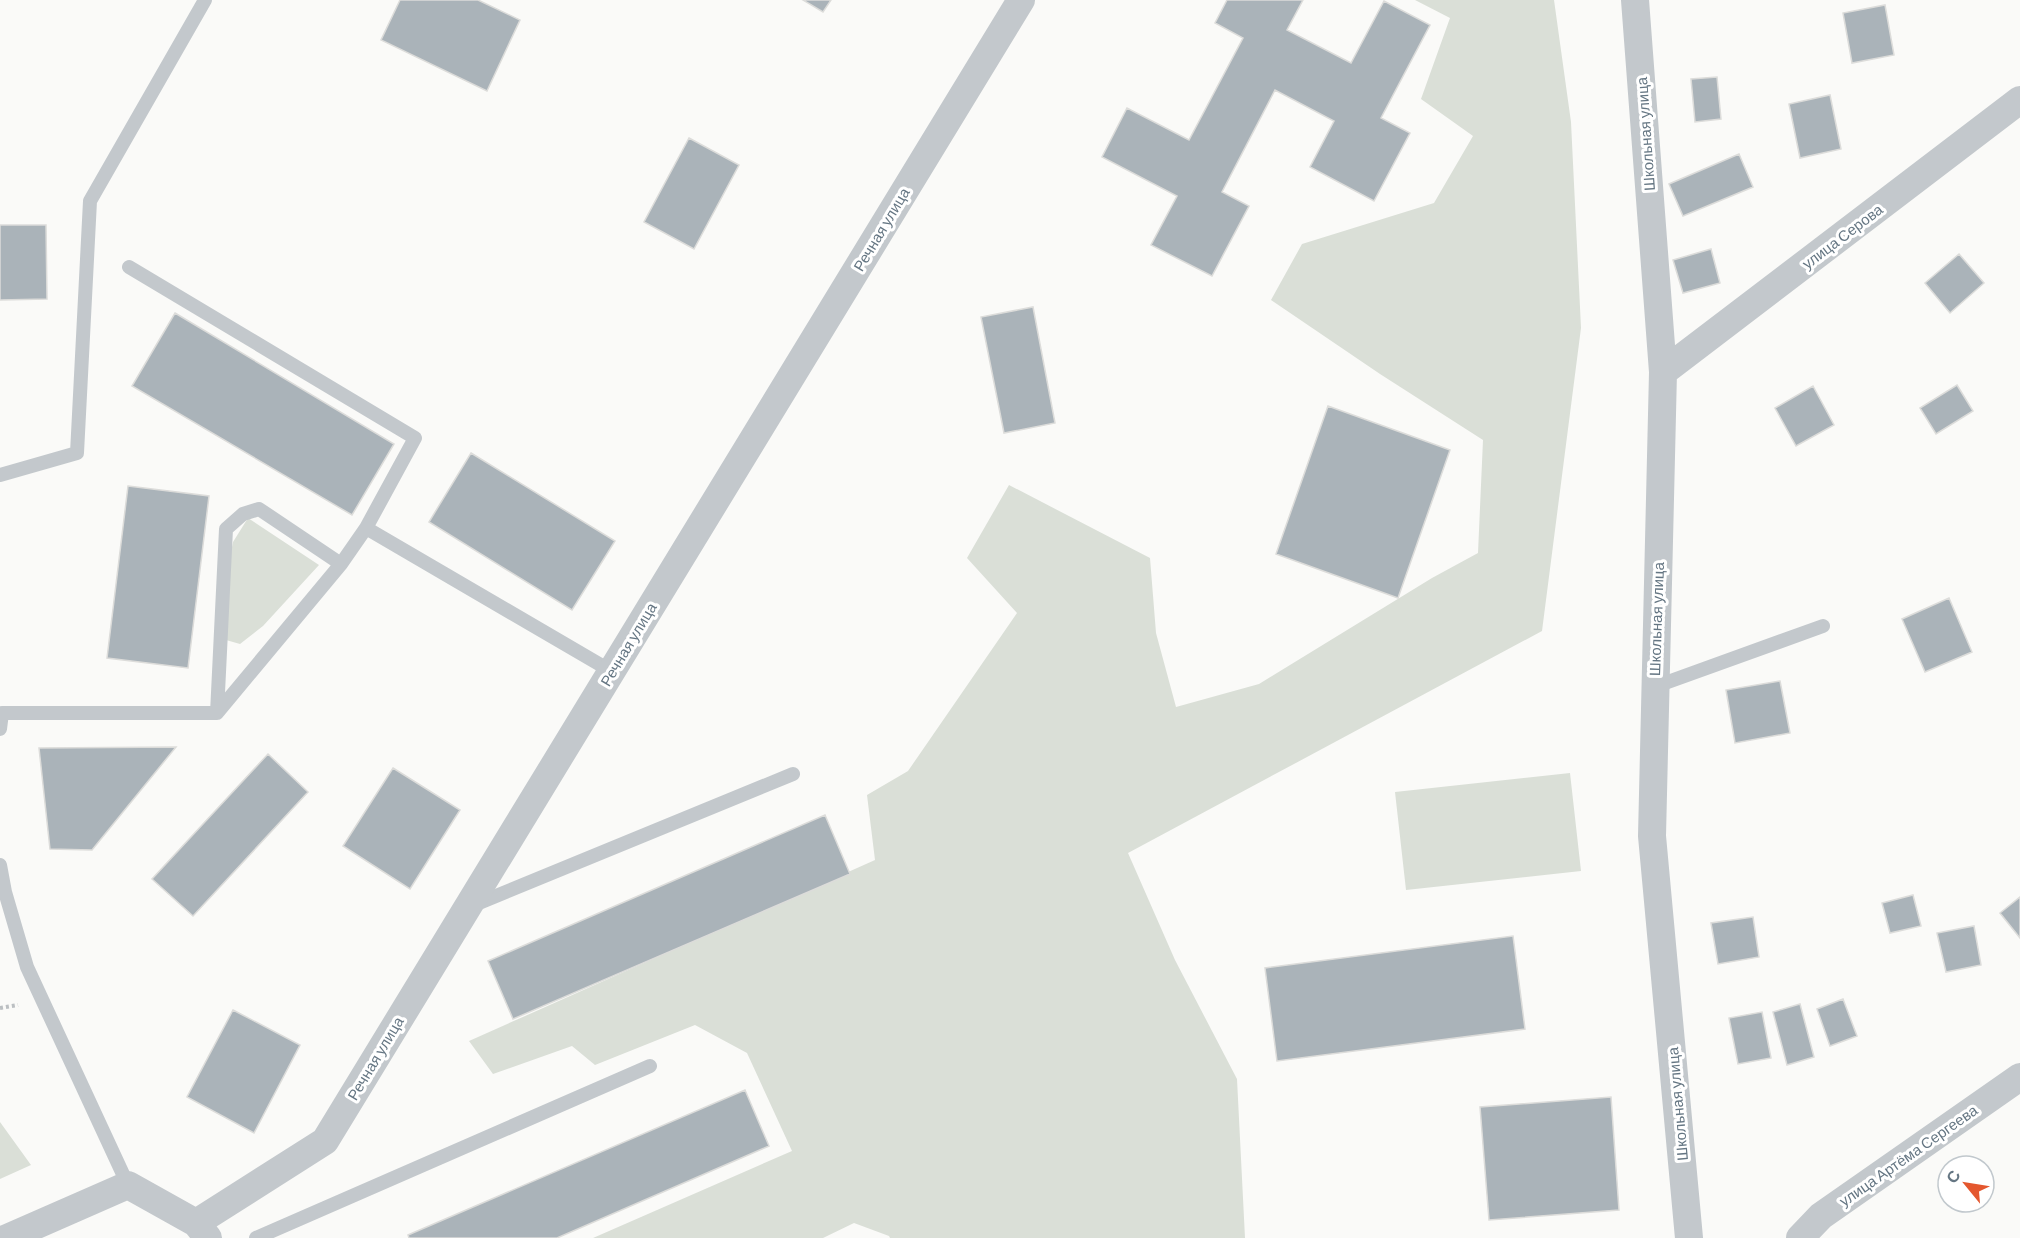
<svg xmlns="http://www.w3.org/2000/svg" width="2020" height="1238" viewBox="0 0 2020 1238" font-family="Barlow,sans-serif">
  <rect width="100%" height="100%" fill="#fafaf8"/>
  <path fill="#dadfd7" d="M1415 0H1554L1571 122 1581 328 1542 631 1128 853 1175 960 1237 1079 1245 1238H890L889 1236 854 1223 823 1238H593L792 1151 747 1053 695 1025 595 1065 572 1046 493 1074 469 1041 875 860 867 795 908 771 1017 613 967 558 1009 485 1150 558 1156 633 1176 707 1259 684 1432 578 1478 553 1483 440 1380 374 1271 300 1302 244 1434 203 1473 136 1421 99 1450 18Z
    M248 518 319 565 263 626 240 644 226 640 231 552 233 542Z
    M1570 773 1581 871 1406 890 1395 792Z
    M0 1122 31 1165 0 1179Z"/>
  <path fill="#aab3b9" stroke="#dcdcda" stroke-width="1.5" d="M400 0H478L520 20 487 91 381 40Z
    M803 0H831L823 12Z
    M1227 0H1303L1287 30 1351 63 1384 1 1430 25 1381 118 1410 133 1374 201 1310 167 1334 121 1275 90 1222 192 1249 206 1212 276 1151 245 1177 196 1102 157 1127 108 1189 140 1243 38 1215 23Z
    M1885 5 1894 55 1852 63 1843 13Z
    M1717 77 1721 119 1695 122 1691 79Z
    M1830 95 1841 149 1800 158 1789 104Z
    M689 138 739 165 694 249 644 222Z
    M1739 154 1753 187 1683 216 1669 184Z
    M0 225H46L47 299 0 300Z
    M1711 249 1720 283 1683 293 1673 260Z
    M1959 254 1984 283 1950 313 1925 283Z
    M1033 307 1055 423 1004 433 981 317Z
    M175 313 394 444 352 515 132 386Z
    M1957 385 1973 411 1936 434 1920 408Z
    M1813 386 1834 425 1796 446 1775 408Z
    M1328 406 1450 450 1398 598 1276 554Z
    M471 453 615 541 572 610 429 522Z
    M128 486 209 496 188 668 107 658Z
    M1949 598 1972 652 1925 672 1902 619Z
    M1780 681 1790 733 1735 743 1726 690Z
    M176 747 92 850 50 849 39 748Z
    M268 754 308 792 193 916 152 879Z
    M393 768 460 810 410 889 343 846Z
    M825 815 850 874 513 1019 488 961Z
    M1913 895 1921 926 1890 933 1882 903Z
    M2020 897V938L2000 913Z
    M1753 917 1759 957 1718 964 1711 923Z
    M1974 926 1981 965 1946 972 1937 933Z
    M1513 936 1525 1029 1277 1061 1265 968Z
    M1843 999 1857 1036 1830 1046 1817 1009Z
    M1800 1004 1814 1057 1787 1065 1773 1012Z
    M233 1010 300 1045 254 1133 187 1097Z
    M1762 1012 1771 1058 1738 1064 1729 1018Z
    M745 1090 769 1146 557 1238H409L408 1235Z
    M1611 1097 1619 1210 1489 1220 1480 1107Z"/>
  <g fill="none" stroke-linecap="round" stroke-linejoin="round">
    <path stroke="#bbbfc2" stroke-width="4" stroke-dasharray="3 3" stroke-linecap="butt" d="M0 1008 18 1005"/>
    <path stroke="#c3c8cc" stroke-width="14" d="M0 475 77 453 90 201 205 0
      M366 528 611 671
      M1654 687 1823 626
      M217 713 226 529 243 514 259 509 341 564
      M0 729 2 713H217L341 564 366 528 415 438 129 267
      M0 865 5 892 27 967 128 1185
      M474 905 793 774
      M256 1238 650 1066"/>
    <path stroke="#c3c8cc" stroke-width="28" d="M1635 0 1663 372 1652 836 1689 1238
      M1663 372 2020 100
      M7 1238 128 1185 196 1223
      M208 1238 196 1223 325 1141 1021 0
      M1800 1238 1821 1216 2020 1077"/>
  </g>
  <g text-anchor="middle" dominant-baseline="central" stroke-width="6" stroke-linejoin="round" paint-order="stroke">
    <g font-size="15" fill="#657683" stroke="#fff">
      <text transform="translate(1645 134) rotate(-94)">Школьная улица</text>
      <text transform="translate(881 229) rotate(-59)">Речная улица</text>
      <text transform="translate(1842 236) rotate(-37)">улица Серова</text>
      <text transform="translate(1656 619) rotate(-88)">Школьная улица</text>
      <text transform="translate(628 644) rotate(-59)">Речная улица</text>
      <text transform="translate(375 1058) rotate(-59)">Речная улица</text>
      <text transform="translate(1677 1104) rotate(-95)">Школьная улица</text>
      <text transform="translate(1908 1155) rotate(-35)">улица Артёма Сергеева</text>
    </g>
  </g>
  <g transform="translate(1966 1184) rotate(300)"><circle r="28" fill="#ffffff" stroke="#c1c8cd" stroke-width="1.5"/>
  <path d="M0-4.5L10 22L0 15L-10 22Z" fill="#e4572e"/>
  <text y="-9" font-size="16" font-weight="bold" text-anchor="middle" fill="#657683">С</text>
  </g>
</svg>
